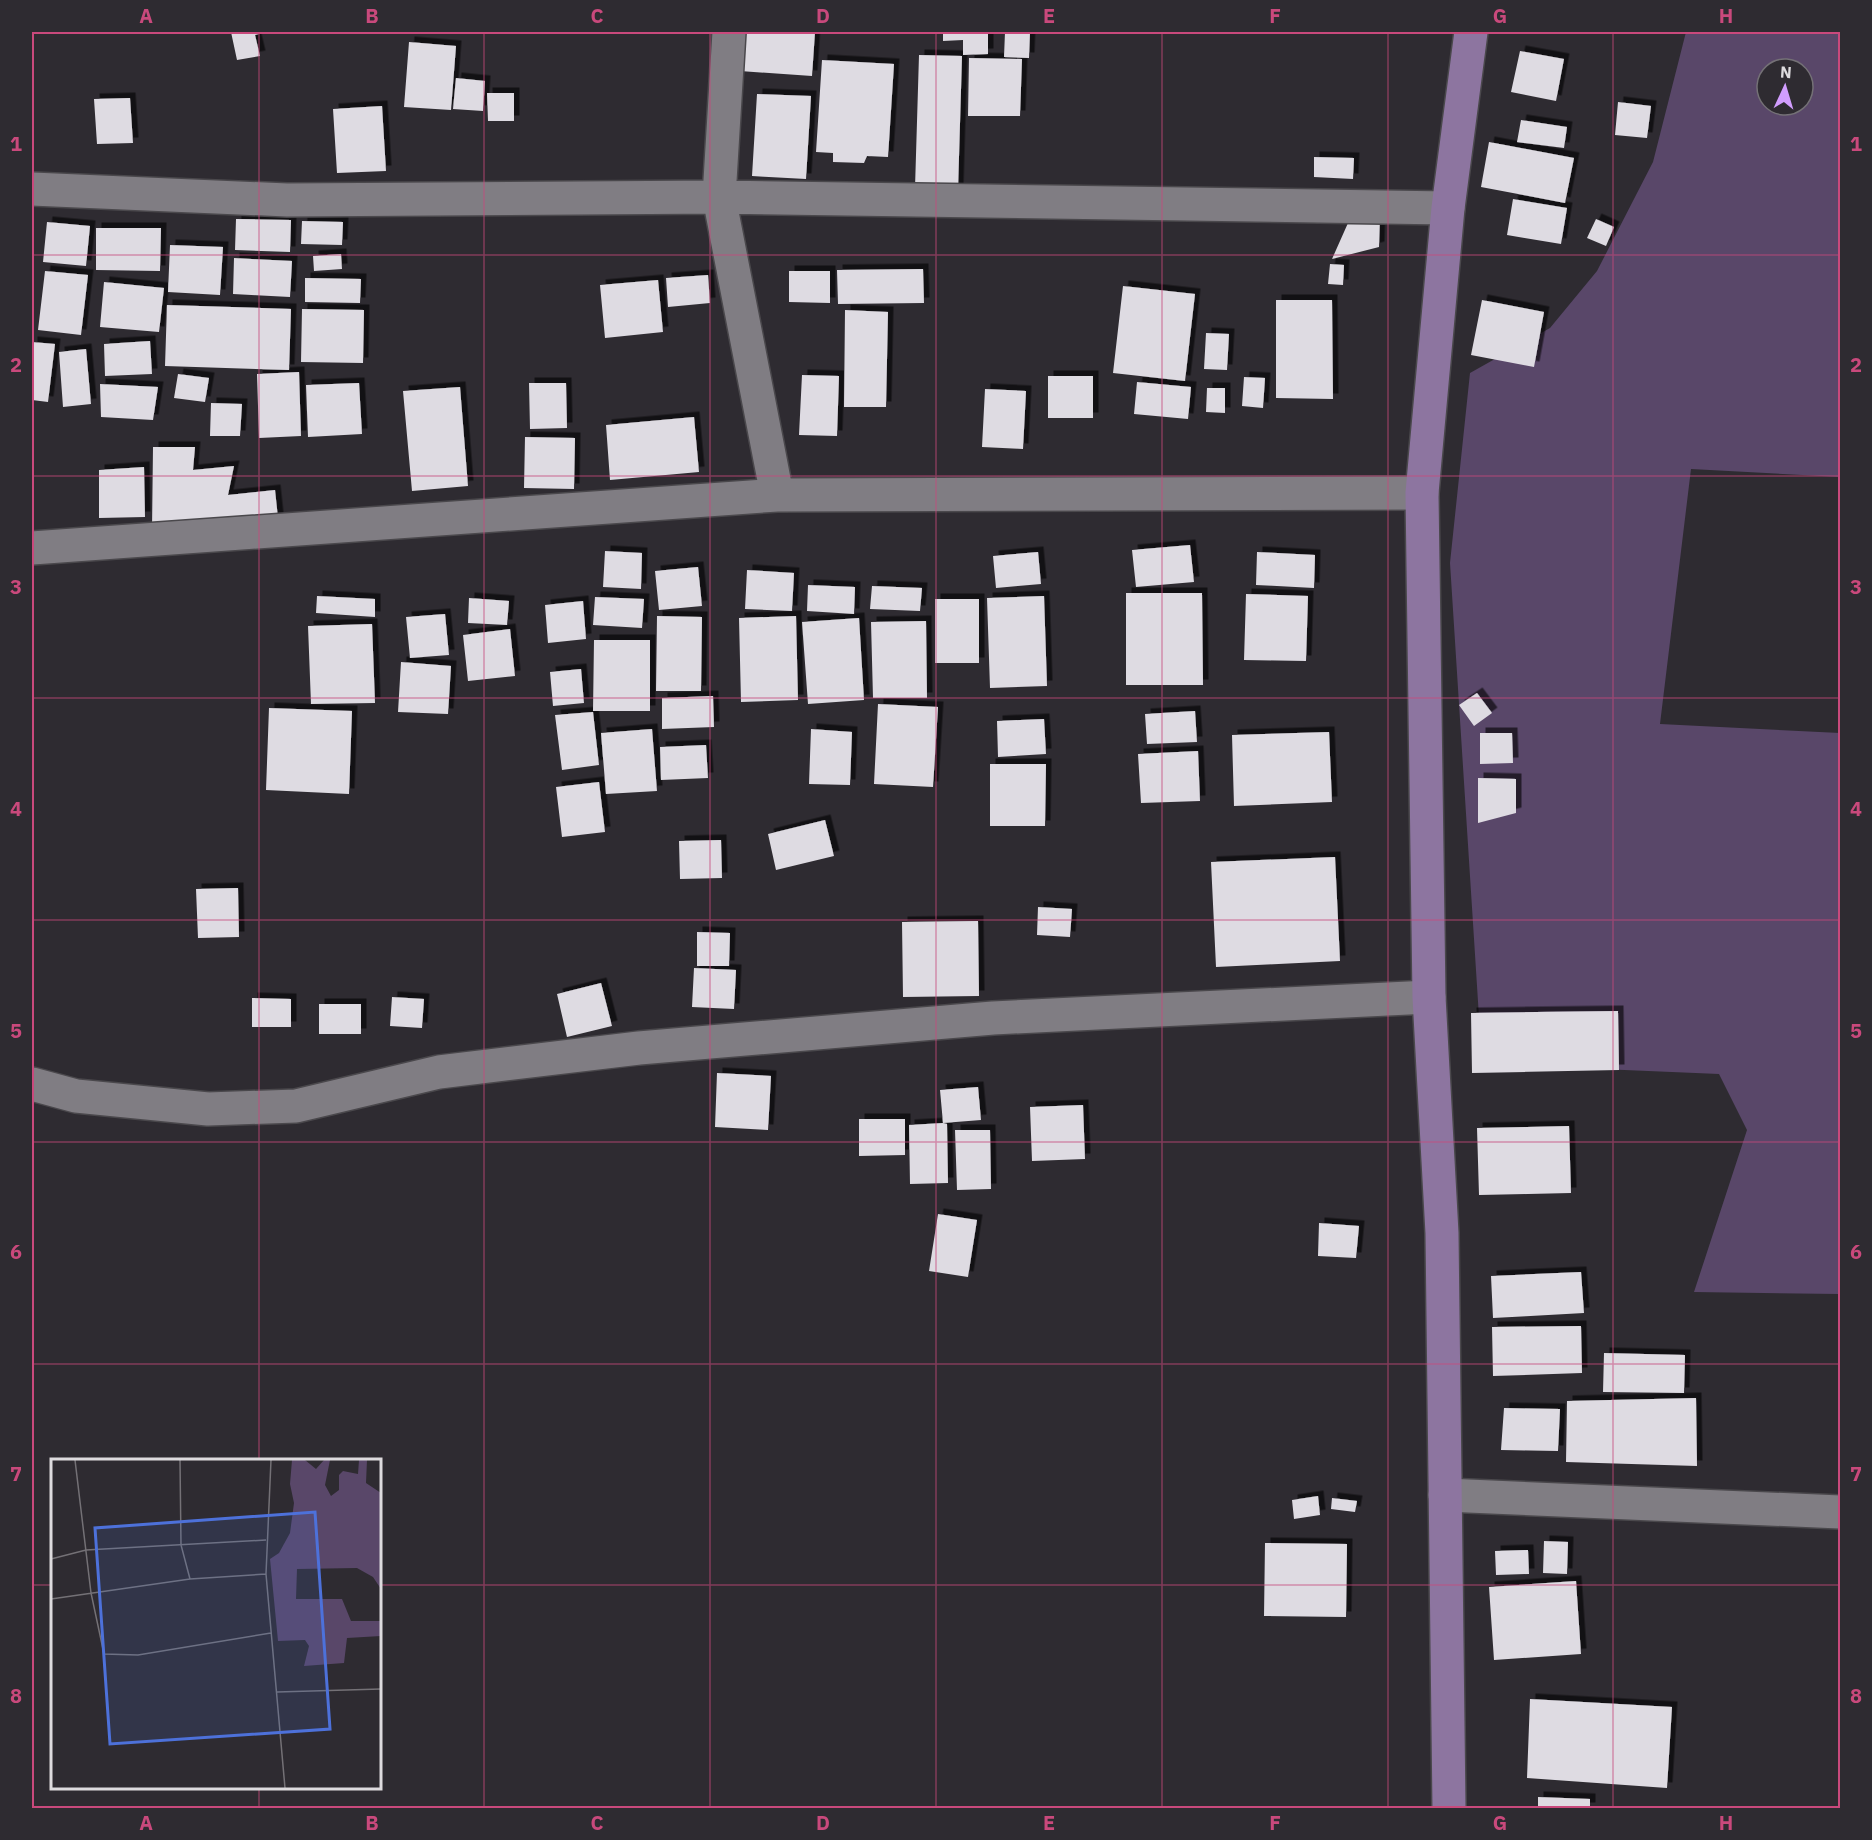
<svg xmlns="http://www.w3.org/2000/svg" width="1872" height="1840" viewBox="0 0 1872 1840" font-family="'IBM Plex Sans',sans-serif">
  <defs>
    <filter id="shadow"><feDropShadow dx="5.5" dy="-5.5" stdDeviation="0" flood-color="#0009"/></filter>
  </defs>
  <rect width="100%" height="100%" fill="#2e2b31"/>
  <path fill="#594769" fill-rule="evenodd" d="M1686 32H1840V477L1691 469 1660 724 1840 733V1294L1694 1292 1747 1130 1719 1074 1482 1064 1450 563 1470 373 1550 328 1597 271 1653 162ZM1767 69H1803V105H1767Z"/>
  <path fill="#dedbe2" filter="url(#shadow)" d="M231 32H266L255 35 260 56 237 60Z
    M743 32H815L812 76 740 71Z
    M943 32H988V54L963 55V40L943 41Z
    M1005 32H1030L1029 58 1004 57Z
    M409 42 456 46 451 110 404 107Z
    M1520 51 1564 59 1556 101 1511 92Z
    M919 55 962 56 958 190 915 188Z
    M969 58 1022 59 1020 116H968Z
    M822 60 894 64 888 157 867 156 864 163 833 162V153L816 152Z
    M456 78 485 81 483 111 453 109Z
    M487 93H514V121H488Z
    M757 94 811 96 806 179 752 176Z
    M130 98 133 143 97 144 94 99Z
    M1618 102 1651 106 1647 138 1615 135Z
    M382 106 386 171 337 173 333 109Z
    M1521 120 1567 127 1564 148 1517 142Z
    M1489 142 1574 158 1565 203 1481 187Z
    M1314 157 1354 158 1353 179 1314 177Z
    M1513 199 1567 208 1561 244 1507 235Z
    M1352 214 1380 215 1379 247 1332 259Z
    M236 219 291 220 290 252 235 250Z
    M1596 219 1614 227 1606 246 1587 238Z
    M302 221 343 222 342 245 301 244Z
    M47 222 90 226 86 266 43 262Z
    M96 228H161L160 271 96 270Z
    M170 245 223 247 220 295 168 292Z
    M341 254 342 269 314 271 313 256Z
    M234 258 292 261 290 297 233 294Z
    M1330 264 1344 265 1343 285 1328 284Z
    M923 269 924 303 838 304 837 270Z
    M45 271 88 275 81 335 38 330Z
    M789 271H830V303L789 302Z
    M708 275 710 303 668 307 666 278Z
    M305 278 361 279 360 303 305 302Z
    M658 280 663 332 605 338 600 285Z
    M104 282 164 288 159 332 100 327Z
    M1123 286 1195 294 1185 381 1113 373Z
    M1276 300H1332L1333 399 1276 398Z
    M1482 300 1544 312 1534 367 1471 355Z
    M167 305 291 309 289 370 165 366Z
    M302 309 364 310 363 363 301 362Z
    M845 310 888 312 886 407H844Z
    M1206 333 1229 334 1227 370 1204 369Z
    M150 341 152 374 105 376 104 344Z
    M32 342 55 344 48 402 32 400Z
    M86 349 91 404 63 407 59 352Z
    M299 372 301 436 259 438 257 374Z
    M178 374 209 378 205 402 174 398Z
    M802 375 839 376 837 436 799 435Z
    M1048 376H1093V418H1048Z
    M1244 377 1265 378 1263 408 1242 406Z
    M1137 382 1191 387 1188 419 1134 414Z
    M359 383 362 434 308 437 306 385Z
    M529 383H566L567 428 530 429Z
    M100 384 158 387 153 420 101 417Z
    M460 387 468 486 412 491 403 391Z
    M1207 388H1225V413L1206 412Z
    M985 389 1026 391 1023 449 982 447Z
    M211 403 242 404 240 436H210Z
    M694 417 699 472 610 480 606 425Z
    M525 437 575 438 574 489 524 488Z
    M153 447H195L193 470 234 466 228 495 275 490 278 518 152 530Z
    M144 467 145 517 99 518V470Z
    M1190 545 1194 582 1136 587 1132 550Z
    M605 551 642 553 641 589 603 587Z
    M1038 552 1041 584 996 588 993 556Z
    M1257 552 1315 555 1314 588 1256 585Z
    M698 567 702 606 659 610 655 571Z
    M747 570 794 573 792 611 745 609Z
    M808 585 855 587 854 614 807 611Z
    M872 586 922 588 920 611 870 609Z
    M1126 593H1202L1203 685H1126Z
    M1246 594 1308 596 1306 661 1244 660Z
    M317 596 375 599V617L316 613Z
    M1044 596 1047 686 990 688 987 598Z
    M595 597 644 599 642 628 593 625Z
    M469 598 509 601 507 625 468 623Z
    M935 599H979V663H935Z
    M583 601 586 639 548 643 545 605Z
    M445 614 449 655 410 658 406 617Z
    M657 616 702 617 701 691H656Z
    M796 616 798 700 741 702 739 618Z
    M859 618 864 700 808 704 802 622Z
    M926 621 927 698H873L871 622Z
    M372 624 375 703 311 704 308 626Z
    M510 629 515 676 468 681 463 635Z
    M594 640H650V711H593Z
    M401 662 451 666 448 714 398 712Z
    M581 669 584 703 553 706 550 672Z
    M1477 693 1492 713 1474 726 1459 705Z
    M713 696 714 727 662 729V698Z
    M878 704 938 707 933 787 874 784Z
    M269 708 352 711 349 794 266 790Z
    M1195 711 1197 742 1147 744 1145 714Z
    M593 712 599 765 562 770 555 715Z
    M1044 719 1046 754 998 757 997 721Z
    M652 729 657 791 606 794 601 733Z
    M811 729 852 732 850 785 809 784Z
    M1329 732 1332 802 1234 806 1232 735Z
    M1480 733H1512L1513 763 1480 764Z
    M706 745 708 778 661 780 660 747Z
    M1198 751 1200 801 1141 803 1138 754Z
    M990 764H1046L1045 826H990Z
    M1478 778 1516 779V813L1478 823Z
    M599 782 605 832 562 837 556 787Z
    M825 820 834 856 776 870 768 834Z
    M721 840 722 878 680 879 679 841Z
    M1335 857 1340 961 1216 967 1211 862Z
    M238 888 239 937 198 938 196 889Z
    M1038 907 1072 909 1070 937 1037 935Z
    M978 921 979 996 903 997 902 922Z
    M697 932 730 933 729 966H697Z
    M694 968 736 970 734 1009 692 1007Z
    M601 983 612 1026 567 1037 557 994Z
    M392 997 424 999 422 1028 390 1026Z
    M252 998 291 999V1027H252Z
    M319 1004H361V1034H319Z
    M1618 1011 1619 1070 1472 1073 1471 1013Z
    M717 1073 771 1076 768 1130 715 1127Z
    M978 1087 981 1120 943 1123 940 1090Z
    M1083 1105 1085 1159 1032 1161 1030 1107Z
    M859 1119H905V1155L859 1156Z
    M943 1123 947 1124 948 1183 910 1184 909 1125Z
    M1569 1126 1571 1193 1479 1195 1477 1128Z
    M955 1130H990L991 1189 957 1190Z
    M938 1214 977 1220 968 1277 929 1271Z
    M1319 1223 1359 1226 1356 1258 1318 1256Z
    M1581 1272 1584 1313 1493 1318 1491 1276Z
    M1581 1326 1582 1373 1493 1376 1492 1327Z
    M1604 1353 1685 1355 1684 1393 1603 1392Z
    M1696 1398 1697 1466 1566 1462 1567 1401Z
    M1504 1408 1560 1409 1558 1451 1501 1450Z
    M1318 1496 1320 1515 1294 1519 1292 1500Z
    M1332 1498 1357 1501 1355 1512 1331 1509Z
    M1544 1541 1568 1542 1567 1574 1543 1573Z
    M1265 1543 1347 1544 1346 1617 1264 1616Z
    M1528 1550 1529 1574 1496 1575 1495 1551Z
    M1576 1581 1581 1654 1494 1660 1489 1587Z
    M1530 1699 1672 1707 1667 1788 1527 1778Z
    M1538 1797 1590 1799V1808H1538Z"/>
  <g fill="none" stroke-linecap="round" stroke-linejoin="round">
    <defs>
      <path id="minor" d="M729 32 719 197 777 495
        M32 189 287 200 719 197 1448 208
        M32 548 777 495 1422 493
        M32 1084 76 1096 208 1109 296 1106 439 1072 639 1048 993 1018 1429 997
        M1445 1495 1840 1512"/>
      <path id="major" d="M1449 1808 1442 1233 1429 997 1422 493 1448 208 1471 32"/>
    </defs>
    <use href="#minor" stroke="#4a484c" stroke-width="36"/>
    <use href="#major" stroke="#4a484c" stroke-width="36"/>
    <use href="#minor" stroke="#807d83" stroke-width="33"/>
    <use href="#major" stroke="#8d75a0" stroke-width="33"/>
  </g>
  <path fill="none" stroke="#c9497c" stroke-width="1.5" stroke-opacity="0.55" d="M259 32V1460M484 32V1808M710 32V1808M936 32V1808M1162 32V1808M1388 32V1808M1613 32V1808M32 255H1840M32 476H1840M32 698H1840M32 920H1840M32 1142H1840M32 1364H1840M32 1585H52M380 1585H1840M259 1788V1808"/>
  <g transform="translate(51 1459)">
    <rect width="330" height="330" fill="#2e2b31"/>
    <path d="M241 1H254L265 10 273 1H279L274 26 280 37 288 31V16L292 12 307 15 308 1H316L315 24 330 34V130L322 118 306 109 246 110 245 140H291L300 162H330V177L296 179 293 204 253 207 258 187 254 181 227 182 219 100 228 94 239 74 243 44 239 25Z" fill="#594769"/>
    <path fill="none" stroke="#747176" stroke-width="1.5" d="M24 1 40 134 53 195 87 196 220 174M129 1 130 86 139 120M220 1 215 115 234 329M0 100 35 91 215 81M0 140 139 120 215 115M226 233 330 230"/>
    <path fill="#4d71da" fill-opacity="0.15" stroke="#4d71da" stroke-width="3" d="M264 53 279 270 59 285 44 69Z"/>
    <rect width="330" height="330" fill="none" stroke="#dddbde" stroke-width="3"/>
  </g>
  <rect width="1872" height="1840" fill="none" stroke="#2e2b31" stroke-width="66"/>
  <g transform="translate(1785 87) rotate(4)"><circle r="28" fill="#2e2b31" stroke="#747176" stroke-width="1.5"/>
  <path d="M0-4.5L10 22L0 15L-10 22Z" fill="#d19dfe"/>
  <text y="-9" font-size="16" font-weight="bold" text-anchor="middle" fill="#dddbde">N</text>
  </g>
  <rect x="33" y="33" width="1806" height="1774" fill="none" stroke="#c9497c" stroke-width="2"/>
  <g font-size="20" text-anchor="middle" font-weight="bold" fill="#c9497c">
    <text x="146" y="23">A</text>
    <text x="372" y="23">B</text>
    <text x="597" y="23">C</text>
    <text x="823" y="23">D</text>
    <text x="1049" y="23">E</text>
    <text x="1275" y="23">F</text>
    <text x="1500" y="23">G</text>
    <text x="1726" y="23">H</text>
    <text x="16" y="151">1</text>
    <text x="1856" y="151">1</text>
    <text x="16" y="372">2</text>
    <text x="1856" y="372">2</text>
    <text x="16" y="594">3</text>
    <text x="1856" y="594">3</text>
    <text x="16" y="816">4</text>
    <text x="1856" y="816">4</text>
    <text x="16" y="1038">5</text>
    <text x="1856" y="1038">5</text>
    <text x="16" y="1259">6</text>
    <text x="1856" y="1259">6</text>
    <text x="16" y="1481">7</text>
    <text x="1856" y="1481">7</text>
    <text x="16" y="1703">8</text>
    <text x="1856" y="1703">8</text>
    <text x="146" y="1830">A</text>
    <text x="372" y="1830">B</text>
    <text x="597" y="1830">C</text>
    <text x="823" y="1830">D</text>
    <text x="1049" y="1830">E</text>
    <text x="1275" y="1830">F</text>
    <text x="1500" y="1830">G</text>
    <text x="1726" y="1830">H</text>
  </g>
</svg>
